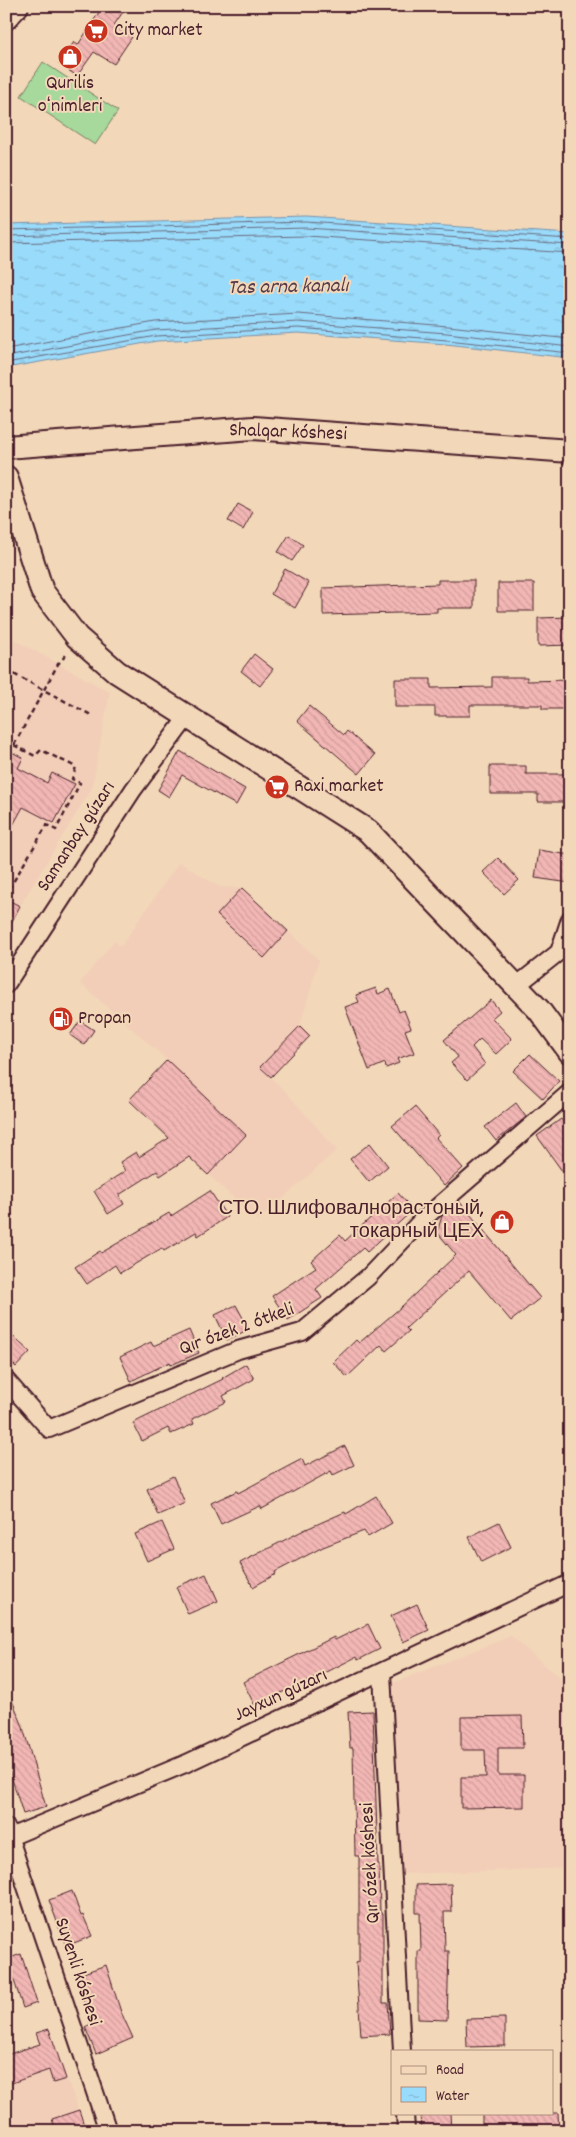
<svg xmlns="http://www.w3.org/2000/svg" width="576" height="2137" viewBox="0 0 576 2137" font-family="Dekko,sans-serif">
  <defs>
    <pattern id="water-ripples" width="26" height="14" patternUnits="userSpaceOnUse" patternTransform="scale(1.25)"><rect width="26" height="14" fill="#99dbfb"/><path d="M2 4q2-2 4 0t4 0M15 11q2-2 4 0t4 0" fill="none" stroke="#85bcd7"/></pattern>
    <pattern id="building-back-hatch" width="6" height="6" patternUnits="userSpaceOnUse" patternTransform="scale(1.25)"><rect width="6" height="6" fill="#f2b7b4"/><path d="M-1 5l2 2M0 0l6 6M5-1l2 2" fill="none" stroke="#d19d9b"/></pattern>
  </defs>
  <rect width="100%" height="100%" fill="#f2d8b9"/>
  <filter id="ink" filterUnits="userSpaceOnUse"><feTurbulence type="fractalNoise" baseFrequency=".02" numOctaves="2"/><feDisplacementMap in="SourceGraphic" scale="10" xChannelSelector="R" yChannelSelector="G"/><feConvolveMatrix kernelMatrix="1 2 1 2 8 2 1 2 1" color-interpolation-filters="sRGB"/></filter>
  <g filter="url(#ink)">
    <path fill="#f2ceb8" d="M6 635 110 692 92 788 20 906 6 933Z
      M179 862 220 887 242 888 319 960 300 1026 260 1067 285 1091 337 1150 258 1221 129 1100 167 1060 80 983 114 941 121 946Z
      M511 1636 565 1682 570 1868 402 1874 393 1683Z
      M49 2029 86 2131H6V2055L39 2044 36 2033Z"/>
    <path fill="#a6d99b" stroke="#787c63" d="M43 62 118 111 95 145 21 96Z"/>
    <path fill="url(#water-ripples)" stroke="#7990a8" d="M306 217 570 234V358L446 344 298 333 157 341 6 368V225Z"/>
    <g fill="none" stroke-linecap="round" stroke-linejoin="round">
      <path stroke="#6a6a7e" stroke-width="1" d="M6 230 306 222 570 239
        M6 236 306 228 570 245
        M6 243 306 236 570 253
        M6 349 155 322 298 314 448 326 570 339
        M6 357 156 330 298 322 447 333 570 347
        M6 363 156 336 298 328 447 340 570 353"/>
    </g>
    <path fill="url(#building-back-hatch)" stroke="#4a1f2b" d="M103 6H127L114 25 132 37 114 64 94 52 77 76 59 64 74 42 78 45Z
      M238 504 253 512 243 530 228 521Z
      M289 535 303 545 292 561 278 552Z
      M285 569 309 583 295 608 271 594Z
      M438 580H474V608H437V612L323 615V588L438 584Z
      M498 583H534V611H498Z
      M570 617V645L538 646V618Z
      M254 654 273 669 260 686 241 671Z
      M492 677H527V681L570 680V709H542V705H470V716H435V707H395V679H431V688L492 687Z
      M309 706 344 735 347 731 375 755 359 774 297 721Z
      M6 749 23 758 18 768 47 783 52 773 75 784 54 823 23 807 6 838Z
      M180 751 245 789 236 805 182 775 169 797 158 790Z
      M490 766H526V774H570V802H538V794H490Z
      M539 850 570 855V883L535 878Z
      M498 858 519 880 504 894 483 872Z
      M242 888 288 931 264 958 217 915Z
      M6 899 20 906 6 933Z
      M376 988 378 994 390 989 399 1012 404 1010 411 1028 405 1030 414 1053 397 1059 399 1063 386 1068 385 1063 369 1070 345 1007 359 1002 356 995Z
      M491 1000 500 1011 492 1018 512 1039 496 1054 480 1039 472 1047 485 1064 467 1080 451 1063 458 1057 444 1040Z
      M80 1021 94 1030 84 1045 70 1035Z
      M300 1026 310 1036 271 1077 260 1067Z
      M530 1054 559 1081 543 1099 513 1071Z
      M167 1060 246 1135 208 1175 189 1157 160 1176 157 1171 119 1195 124 1204 108 1214 94 1191 125 1171 120 1162 136 1152 139 1157 169 1138 129 1100Z
      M516 1103 526 1117 496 1141 485 1127Z
      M415 1107 439 1135 436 1138 463 1168 444 1186 392 1126Z
      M561 1119 570 1131V1182L537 1136Z
      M370 1143 388 1166 369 1182 350 1159Z
      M210 1191 227 1217 198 1236 196 1232 164 1251 162 1248 120 1273 115 1265 87 1284 75 1267 100 1251 101 1253 169 1213 171 1216Z
      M398 1193 413 1210 367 1252 363 1248 316 1289 322 1298 288 1320 272 1296 316 1267 311 1261 340 1235 345 1241Z
      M459 1201 540 1298 511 1321 469 1271 406 1328 409 1331 386 1351 381 1345 347 1377 333 1362 356 1340 359 1343 400 1308 456 1255 437 1232 442 1216Z
      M236 1305 249 1329 227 1340 215 1315Z
      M6 1330 30 1352 16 1367 6 1358Z
      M189 1330 199 1353 171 1365 170 1362 131 1381 120 1357 151 1342 153 1346Z
      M246 1364 254 1379 223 1396 226 1402 192 1419 194 1424 171 1434 168 1428 142 1441 133 1423 223 1379 222 1378Z
      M345 1446 354 1465 333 1475 331 1471 262 1509 260 1506 221 1524 211 1503 237 1491 238 1493 302 1459 305 1466Z
      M173 1476 185 1503 158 1515 147 1489Z
      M376 1496 392 1523 368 1537 364 1531 323 1547 275 1572 276 1574 253 1587 240 1563 304 1530 345 1512 346 1514Z
      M162 1522 174 1549 147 1561 135 1534Z
      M499 1522 511 1547 481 1562 469 1537Z
      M206 1574 218 1601 188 1614 176 1587Z
      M417 1604 429 1630 403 1642 391 1616Z
      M368 1624 380 1649 358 1660 356 1657 290 1691 289 1689 255 1706 243 1682 334 1637 335 1640Z
      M6 1686 22 1724 46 1807 23 1814 6 1760Z
      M373 1711 378 1864H379L380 1913H383V2003H388L390 2034 361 2036 356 1963 359 1962V1856H355L353 1748H350L348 1712Z
      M522 1716 523 1748H498V1775H524V1807L461 1808V1777H486L485 1750H461V1717Z
      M451 1884 452 1912H444L445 1951H449L447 2020 418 2019V1951H421L420 1913H416V1885Z
      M72 1891 81 1916 83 1915 92 1936 66 1946 49 1900Z
      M21 1954 37 2003 23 2008 7 1959Z
      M106 1965 121 2012 133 2038 96 2054 85 2027 91 2024 75 1976Z
      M505 2018V2046L467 2047 466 2019Z
      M49 2029 66 2079 53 2083 49 2070 6 2085V2055L40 2044 36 2033Z
      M79 2110 86 2131H56L52 2119Z
      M420 2113H450L451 2131H421Z
      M482 2113H558L559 2131H482Z"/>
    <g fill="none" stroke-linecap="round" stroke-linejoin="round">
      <defs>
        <path id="street" d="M6 985 133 790 188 716
          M516 986 559 952 570 919
          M6 1380 49 1429 238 1350 302 1332 368 1277 421 1221 570 1092
          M382 1673 402 2051
          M6 1827 108 2131
          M6 1836 10 1837 187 1763 570 1583
          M405 2113 406 2131"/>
        <path id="secondary" d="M6 18 17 6
          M6 447 253 428 570 451
          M6 477 42 591 77 637 117 672 368 831 539 1010 570 1052"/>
      </defs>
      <use href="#street" stroke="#4a1f2b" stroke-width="20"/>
      <use href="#secondary" stroke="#4a1f2b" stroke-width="26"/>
      <path stroke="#4a1f2b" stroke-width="2.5" stroke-dasharray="5 4" stroke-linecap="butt" d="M6 670 91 715
        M6 741 35 756 41 750 76 767 72 779 80 783 56 830 47 825 6 894
        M14 745 58 664 67 654"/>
      <use href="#street" stroke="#f2d8b9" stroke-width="16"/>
      <use href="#secondary" stroke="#f2d8b9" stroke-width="22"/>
    </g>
  </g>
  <defs>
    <symbol id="supermarket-disc" viewBox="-11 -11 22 22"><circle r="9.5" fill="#c8321e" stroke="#f2d8b9"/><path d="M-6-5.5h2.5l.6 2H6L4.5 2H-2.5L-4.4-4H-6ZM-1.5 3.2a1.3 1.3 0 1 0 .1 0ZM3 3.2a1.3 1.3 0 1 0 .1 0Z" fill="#fff"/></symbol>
    <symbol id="shop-disc" viewBox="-11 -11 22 22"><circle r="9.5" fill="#c8321e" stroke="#f2d8b9"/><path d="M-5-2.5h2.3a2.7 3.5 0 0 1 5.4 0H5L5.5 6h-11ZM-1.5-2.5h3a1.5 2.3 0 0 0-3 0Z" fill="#fff"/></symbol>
    <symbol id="fuel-disc" viewBox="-11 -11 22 22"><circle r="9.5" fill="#c8321e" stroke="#f2d8b9"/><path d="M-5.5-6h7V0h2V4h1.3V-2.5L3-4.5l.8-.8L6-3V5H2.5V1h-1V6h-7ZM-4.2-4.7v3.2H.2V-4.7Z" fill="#fff"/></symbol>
  </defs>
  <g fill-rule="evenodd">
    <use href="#supermarket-disc" x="82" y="17" width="28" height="28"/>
    <use href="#shop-disc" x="56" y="43" width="28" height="28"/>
    <use href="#supermarket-disc" x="263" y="773" width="28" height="28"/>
    <use href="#fuel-disc" x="47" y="1005" width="28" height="28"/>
    <use href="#shop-disc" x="488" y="1208" width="28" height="28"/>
  </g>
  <g text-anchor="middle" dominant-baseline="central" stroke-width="4" stroke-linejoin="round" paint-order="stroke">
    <g font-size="20" fill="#4a1f2b" stroke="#f2d8b9" text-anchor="start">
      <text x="114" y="31">City market</text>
      <text x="70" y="84" text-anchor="middle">Qurilis<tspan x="70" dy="23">oʻnimleri</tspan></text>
      <text x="294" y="787">Raxi market</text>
      <text x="78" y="1019">Propan</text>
      <text x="484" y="1210" text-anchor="end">СТО. Шлифовалнорастоный,<tspan x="484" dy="23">токарный ЦЕХ</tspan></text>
    </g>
    <g font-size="20" fill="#4a1f2b" stroke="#f2d8b9">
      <text transform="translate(288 433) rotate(2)">Shalqar kóshesi</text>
      <text transform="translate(77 837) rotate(-57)">Samanbay gúzarı</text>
      <text transform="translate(237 1330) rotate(-20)">Qır ózek 2 ótkeli</text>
      <text transform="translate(281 1696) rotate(-25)">Jayxun gúzarı</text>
      <text transform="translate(371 1863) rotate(-93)">Qır ózek kóshesi</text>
      <text transform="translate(77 1972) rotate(72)">Suyenli kóshesi</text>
    </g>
    <g font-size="21" font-style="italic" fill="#563b4a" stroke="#f2d8b9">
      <text transform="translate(288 288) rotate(-1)">Tas arna kanalı</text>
    </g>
  </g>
  <rect width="576" height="2137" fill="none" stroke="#f2d8b9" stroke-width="25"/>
  <rect x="12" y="12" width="551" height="2112" fill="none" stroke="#4a1f2b" stroke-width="2" filter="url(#ink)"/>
  <rect x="391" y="2050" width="162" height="65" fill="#f2d8b9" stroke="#af8e80"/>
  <rect x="401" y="2066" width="25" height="8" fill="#f2d8b9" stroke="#af8e80"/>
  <text x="436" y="2074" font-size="15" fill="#4a1f2b">Road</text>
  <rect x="401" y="2087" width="25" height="15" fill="url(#water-ripples)" stroke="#af8e80"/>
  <text x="436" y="2100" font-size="15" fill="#4a1f2b">Water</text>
</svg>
